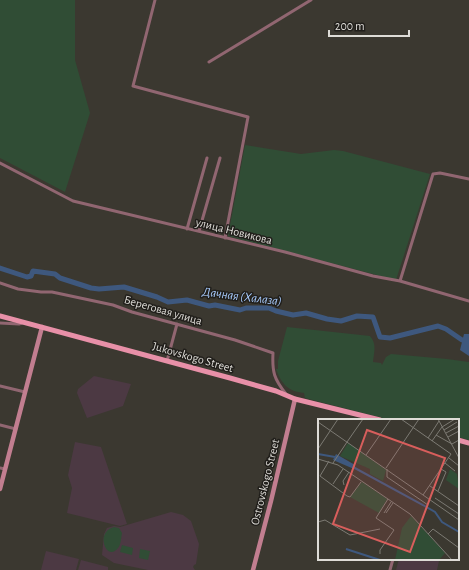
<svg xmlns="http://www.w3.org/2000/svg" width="469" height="570" viewBox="0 0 469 570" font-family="'Alegreya Sans',sans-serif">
  <rect width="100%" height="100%" fill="#3b3830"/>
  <path fill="#4c3943" d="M94 376 131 384 123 406 87 418 77 393 78 389Z
    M75 442 101 447 127 524 120 526 67 513 72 488 68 475Z
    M171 512 183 515 191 521 199 544 196 564 194 565 193 567 195 570H148L114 563 102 555 104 534 107 528 114 526 120 527Z
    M46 551 79 559 76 570H41Z
    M399 559H432L439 561 437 570H396Z
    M81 560 108 567V570H78Z"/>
  <path fill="#304d35" d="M0 0H75V60L90 113 65 192 0 158Z
    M245 145 301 154 334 150 343 151 430 174 396 280 228 236Z
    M287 327 370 336C377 344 374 352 373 362L381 363 382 365 386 357 391 354 447 359 469 362V440L458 437V420H390L305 398 304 393C288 391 282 385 276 369H278V361Z
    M114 527 119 528 122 533C121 538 121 545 118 548 107 563 94 532 114 527Z
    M122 545 133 548 132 555 120 552Z
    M140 549 150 551 148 560 139 558Z"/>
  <path fill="#3e587e" d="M464 334H469V356L460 350Z"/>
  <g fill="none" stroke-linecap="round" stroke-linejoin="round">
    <path stroke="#3e587e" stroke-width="5" d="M0 268 27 277 31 276 33 271 55 274 60 278 91 288 99 289 124 287 157 297 168 302 187 300 209 306 215 305 240 310 246 308H269L276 311 293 315 306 313 327 319 341 321 357 316 373 317 380 337 390 338 438 326 446 329 462 340H469"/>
    <path stroke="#916671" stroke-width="3" d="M155 0 133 86 248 117 225 238
      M209 62 311 0
      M0 163 73 201 285 252 373 276 400 281 469 301
      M187 229 207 158
      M199 231 220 158
      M400 281 433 174 440 173 469 179
      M0 283 18 289 41 292H52L113 305 132 312 235 340 273 353C272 372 274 379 286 394
      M0 323 19 324 22 323
      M167 361 177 324
      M0 386 25 392
      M0 425 16 429
      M0 468 5 469
      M390 570 393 559"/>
    <path stroke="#c27e90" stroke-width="4.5" d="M0 489 42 327
      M253 570 271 501 295 399"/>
    <path stroke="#e890a8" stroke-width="5" d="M0 316 230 378 276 391 295 399 380 420
      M458 440 469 443"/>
  </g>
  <g text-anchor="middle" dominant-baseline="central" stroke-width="3" stroke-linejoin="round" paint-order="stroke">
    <g font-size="12" fill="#dedcd7" stroke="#211f1b">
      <text transform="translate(234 231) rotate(14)">улица Новикова</text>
      <text transform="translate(163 310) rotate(16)">Береговая улица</text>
      <text transform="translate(193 357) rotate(16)">Jukovskogo Street</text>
      <text transform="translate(265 482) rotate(-76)">Ostrovskogo Street</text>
    </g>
    <g font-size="13" font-style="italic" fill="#a8cbfd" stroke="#211f1b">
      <text transform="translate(242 297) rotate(7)">Дачная (Халаза)</text>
    </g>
  </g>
  <g transform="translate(318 419)">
    <rect width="141" height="141" fill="#3b3830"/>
    <path d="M30 24 68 51 65 62 52 55V50L22 37ZM132 50 139 55 141 70 128 61ZM44 63 69 80 61 94 32 78ZM93 97 127 134 121 141H77L84 109Z" fill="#304d35"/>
    <path d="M18 35 37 46 36 50 15 41Z" fill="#3e587e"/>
    <path fill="none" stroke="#3e587e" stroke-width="2" d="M0 35 17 38M35 48 105 86 117 93 124 103 141 113M28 130 62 141"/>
    <path fill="none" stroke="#7c7a73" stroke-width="1" d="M83 0 133 35 105 76M120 0 141 39M0 3 141 101M126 11 139 3M12 12 20 0M128 14 141 7M118 16 134 25 141 21M130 18 141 12M110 19 121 2M114 22 124 8 137 0M29 23 45 0M0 30 12 12M48 36 73 0M131 39 141 47M0 40 20 46 92 95 134 141M11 42 2 57 29 77 32 78 43 63M15 44 29 23M127 44 137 52M68 49 101 0M69 50V58L110 86M15 65 25 50M26 66 25 62 31 53M112 67 141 87M120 72 128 53 123 50M117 79 141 95M66 94 73 83M68 94 75 84M0 103 7 101 32 116 62 110M110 115 115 110 141 129M62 135V131L76 111 58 99 70 80"/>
    <path fill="#d85e5c" fill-opacity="0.15" stroke="#d85e5c" stroke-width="2" d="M49 11 127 39 92 133 15 105Z"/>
    <rect width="141" height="141" fill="none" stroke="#dedcd7" stroke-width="2"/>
  </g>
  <path d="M329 30v6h80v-6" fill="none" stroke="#dedcd7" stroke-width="2"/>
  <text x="335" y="30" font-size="12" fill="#dedcd7" stroke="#211f1b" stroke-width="3" paint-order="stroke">200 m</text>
</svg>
